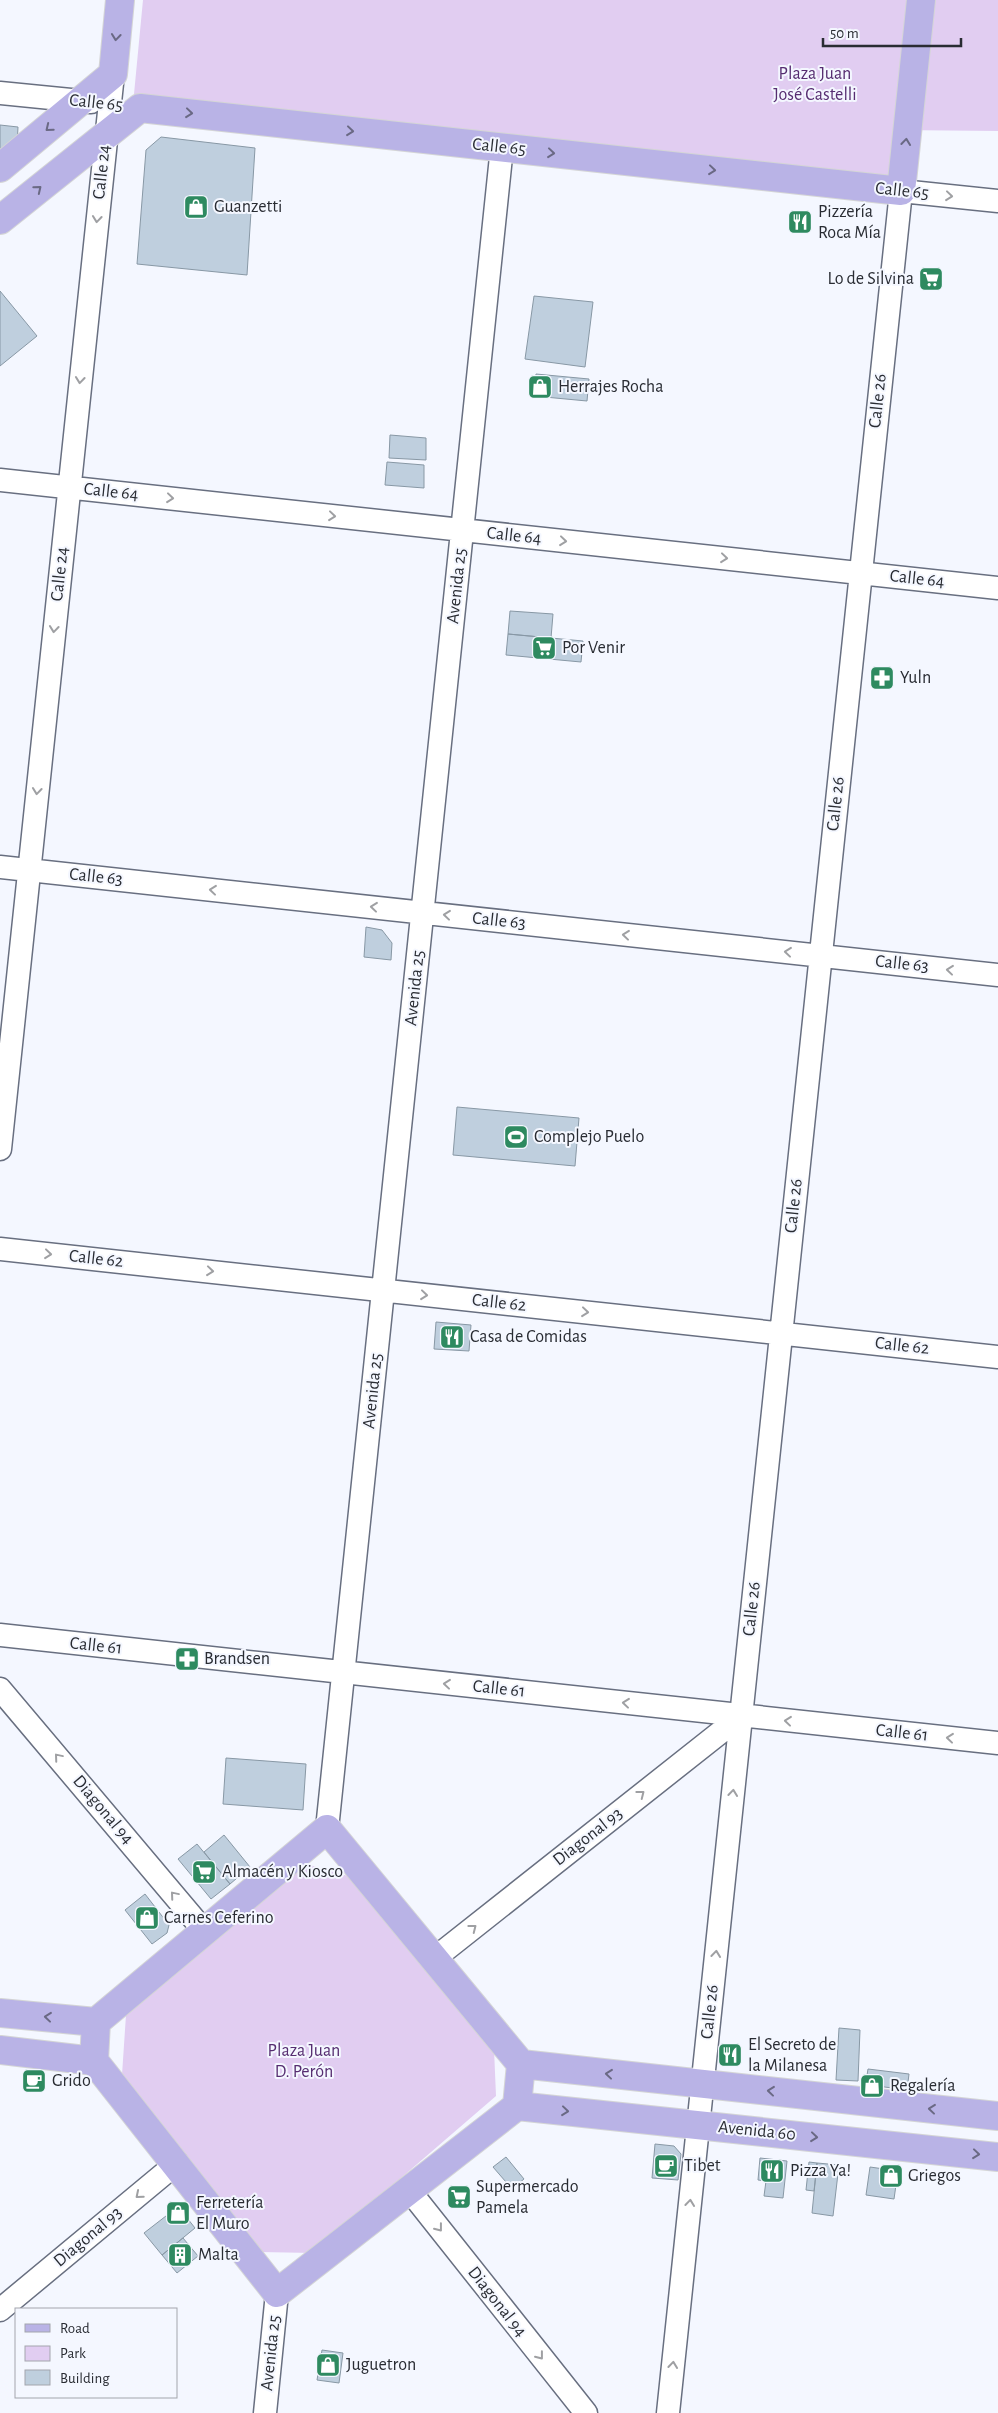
<svg xmlns="http://www.w3.org/2000/svg" width="998" height="2413" viewBox="0 0 998 2413" font-family="'Alegreya Sans',sans-serif">
  <rect width="100%" height="100%" fill="#f4f7ff"/>
  <path fill="#e1cdf1" d="M143 0H998V131L896 130 890 177 134 94Z
    M303 1863 348 1876 494 2049 496 2096 314 2253 259 2252 122 2075 126 2015Z"/>
  <path fill="#bfcfde" stroke="#8898a5" d="M0 125 18 127 17 146 0 159Z
    M161 137 255 148 247 275 137 264 146 150Z
    M0 291 37 336 0 366Z
    M534 296 593 302 585 367 525 359Z
    M536 374 589 379 587 401 534 396Z
    M390 435 426 438V460L389 458Z
    M387 462 424 465V488L385 485Z
    M510 611 553 614 551 638 508 634Z
    M508 634 583 641 581 662 506 655Z
    M366 927 382 930 392 943 391 960 364 957Z
    M457 1107 579 1118 575 1166 453 1155Z
    M436 1322 471 1325 469 1351 434 1349Z
    M226 1758 306 1764 303 1810 223 1804Z
    M224 1835 250 1867 230 1884 204 1852Z
    M197 1844 230 1884 211 1899 178 1859Z
    M145 1894 169 1925 167 1933 152 1944 125 1910Z
    M839 2028 860 2030 858 2081 836 2080Z
    M868 2069 909 2074 907 2090 877 2086 875 2090 865 2088Z
    M655 2144 674 2146 681 2154 678 2180 652 2178Z
    M506 2157 524 2179 512 2189 493 2167Z
    M760 2158 787 2161 783 2198 764 2196 766 2181 758 2180Z
    M809 2162 817 2163 814 2191 806 2190Z
    M817 2163 839 2165 833 2216 812 2213Z
    M870 2167 898 2171 894 2199 866 2195Z
    M175 2209H180L195 2228 162 2255 144 2233Z
    M183 2238 198 2256 177 2273 162 2255Z
    M322 2350 343 2353 339 2383 317 2380Z"/>
  <g fill="none" stroke-linecap="round" stroke-linejoin="round">
    <defs>
      <path id="minor" d="M0 93 91 102
        M0 480 998 588
        M0 867 998 975
        M0 1149 113 74
        M0 1249 998 1357
        M0 1635 998 1743
        M0 1689 205 1932
        M327 1829 502 147
        M435 1958 741 1716
        M409 2190 586 2413
        M0 2310 177 2163
        M265 2413 277 2293
        M668 2413 901 191 998 201"/>
      <path id="major" d="M0 168 113 74 120 0
        M0 220 140 108 901 191 921 0
        M327 1829 521 2064 517 2106 277 2293 94 2061 96 2022Z
        M0 2013 96 2022
        M0 2050 94 2061
        M521 2064 998 2116
        M517 2106 998 2157"/>
    </defs>
    <use href="#minor" stroke="#686f80" stroke-width="25"/>
    <use href="#major" stroke="#d4d5d6" stroke-width="30"/>
    <use href="#minor" stroke="#fff" stroke-width="22"/>
    <use href="#major" stroke="#b9b3e6" stroke-width="28"/>
  </g>
  <defs><path id="oneway-chevron" d="M-2-3.5L2.5 0L-2 3.5" fill="none" stroke-width="1.6" stroke-linecap="round" stroke-linejoin="round" transform="scale(1.25)"/></defs>
  <g stroke="#6a6984">
    <use href="#oneway-chevron" transform="translate(116 37) rotate(96)"/>
    <use href="#oneway-chevron" transform="translate(189 113) rotate(6)"/>
    <use href="#oneway-chevron" transform="translate(49 128) rotate(141)"/>
    <use href="#oneway-chevron" transform="translate(350 131) rotate(6)"/>
    <use href="#oneway-chevron" transform="translate(906 142) rotate(-84)"/>
    <use href="#oneway-chevron" transform="translate(551 153) rotate(6)"/>
    <use href="#oneway-chevron" transform="translate(712 170) rotate(6)"/>
    <use href="#oneway-chevron" transform="translate(38 189) rotate(-39)"/>
    <use href="#oneway-chevron" transform="translate(48 2017) rotate(-174)"/>
    <use href="#oneway-chevron" transform="translate(609 2074) rotate(-174)"/>
    <use href="#oneway-chevron" transform="translate(771 2091) rotate(-174)"/>
    <use href="#oneway-chevron" transform="translate(932 2109) rotate(-174)"/>
    <use href="#oneway-chevron" transform="translate(565 2111) rotate(6)"/>
    <use href="#oneway-chevron" transform="translate(814 2137) rotate(6)"/>
    <use href="#oneway-chevron" transform="translate(976 2154) rotate(6)"/>
  </g>
  <g stroke="#9fa0a3">
    <use href="#oneway-chevron" transform="translate(949 196) rotate(6)"/>
    <use href="#oneway-chevron" transform="translate(97 219) rotate(96)"/>
    <use href="#oneway-chevron" transform="translate(80 380) rotate(96)"/>
    <use href="#oneway-chevron" transform="translate(170 498) rotate(6)"/>
    <use href="#oneway-chevron" transform="translate(332 516) rotate(6)"/>
    <use href="#oneway-chevron" transform="translate(563 541) rotate(6)"/>
    <use href="#oneway-chevron" transform="translate(724 558) rotate(6)"/>
    <use href="#oneway-chevron" transform="translate(54 629) rotate(96)"/>
    <use href="#oneway-chevron" transform="translate(37 791) rotate(96)"/>
    <use href="#oneway-chevron" transform="translate(213 890) rotate(-174)"/>
    <use href="#oneway-chevron" transform="translate(374 907) rotate(-174)"/>
    <use href="#oneway-chevron" transform="translate(447 915) rotate(-174)"/>
    <use href="#oneway-chevron" transform="translate(626 935) rotate(-174)"/>
    <use href="#oneway-chevron" transform="translate(788 952) rotate(-174)"/>
    <use href="#oneway-chevron" transform="translate(950 970) rotate(-174)"/>
    <use href="#oneway-chevron" transform="translate(48 1254) rotate(6)"/>
    <use href="#oneway-chevron" transform="translate(210 1271) rotate(6)"/>
    <use href="#oneway-chevron" transform="translate(424 1295) rotate(6)"/>
    <use href="#oneway-chevron" transform="translate(585 1312) rotate(6)"/>
    <use href="#oneway-chevron" transform="translate(447 1684) rotate(-174)"/>
    <use href="#oneway-chevron" transform="translate(626 1703) rotate(-174)"/>
    <use href="#oneway-chevron" transform="translate(788 1721) rotate(-174)"/>
    <use href="#oneway-chevron" transform="translate(950 1738) rotate(-174)"/>
    <use href="#oneway-chevron" transform="translate(58 1757) rotate(-130)"/>
    <use href="#oneway-chevron" transform="translate(733 1793) rotate(-84)"/>
    <use href="#oneway-chevron" transform="translate(641 1794) rotate(-38)"/>
    <use href="#oneway-chevron" transform="translate(174 1895) rotate(-130)"/>
    <use href="#oneway-chevron" transform="translate(473 1928) rotate(-38)"/>
    <use href="#oneway-chevron" transform="translate(716 1954) rotate(-84)"/>
    <use href="#oneway-chevron" transform="translate(139 2195) rotate(140)"/>
    <use href="#oneway-chevron" transform="translate(690 2203) rotate(-84)"/>
    <use href="#oneway-chevron" transform="translate(439 2228) rotate(52)"/>
    <use href="#oneway-chevron" transform="translate(540 2356) rotate(52)"/>
    <use href="#oneway-chevron" transform="translate(673 2365) rotate(-84)"/>
  </g>
  <defs>
    <symbol id="shop-square" viewBox="-11 -11 22 22"><rect x="-9" y="-9" width="18" height="18" rx="4" fill="#2e8a60" stroke="#f4f7ff"/><path d="M-5-2.5h2.3a2.7 3.5 0 0 1 5.4 0H5L5.5 6h-11ZM-1.5-2.5h3a1.5 2.3 0 0 0-3 0Z" fill="#fff"/></symbol>
    <symbol id="restaurant-square" viewBox="-11 -11 22 22"><rect x="-9" y="-9" width="18" height="18" rx="4" fill="#2e8a60" stroke="#f4f7ff"/><path d="M-5-6h1v4h1v-4h1v4h1v-4h1v5L-1.5 .5V6h-2V.5L-5-1ZM5-6V6H3V1.5H1.5Q1.5-4 5-6Z" fill="#fff"/></symbol>
    <symbol id="supermarket-square" viewBox="-11 -11 22 22"><rect x="-9" y="-9" width="18" height="18" rx="4" fill="#2e8a60" stroke="#f4f7ff"/><path d="M-6-5.5h2.5l.6 2H6L4.5 2H-2.5L-4.4-4H-6ZM-1.5 3.2a1.3 1.3 0 1 0 .1 0ZM3 3.2a1.3 1.3 0 1 0 .1 0Z" fill="#fff"/></symbol>
    <symbol id="pharmacy-square" viewBox="-11 -11 22 22"><rect x="-9" y="-9" width="18" height="18" rx="4" fill="#2e8a60" stroke="#f4f7ff"/><path d="M-2-6h4v4h4v4h-4v4h-4v-4h-4v-4h4Z" fill="#fff"/></symbol>
    <symbol id="stadium-square" viewBox="-11 -11 22 22"><rect x="-9" y="-9" width="18" height="18" rx="4" fill="#2e8a60" stroke="#f4f7ff"/><path d="M0-5a6.5 5 0 1 0 0 10a6.5 5 0 1 0 0-10ZM-3.5-1.8h7v3.6h-7Z" fill="#fff"/></symbol>
    <symbol id="cafe-square" viewBox="-11 -11 22 22"><rect x="-9" y="-9" width="18" height="18" rx="4" fill="#2e8a60" stroke="#f4f7ff"/><path d="M-5.5-4.5H6V0H3Q3 3.5 0 3.5H-2.5Q-5.5 3.5-5.5 0ZM3-3.2v2h1.7v-2ZM-6 4.5H4V6H-6Z" fill="#fff"/></symbol>
    <symbol id="building-square" viewBox="-11 -11 22 22"><rect x="-9" y="-9" width="18" height="18" rx="4" fill="#2e8a60" stroke="#f4f7ff"/><path d="M-4-6H4V6H1V3H-1V6H-4ZM-2.5-4.3h1.7v1.8h-1.7ZM.8-4.3h1.7v1.8H.8ZM-2.5-1h1.7V.8h-1.7ZM.8-1h1.7V.8H.8Z" fill="#fff"/></symbol>
  </defs>
  <g fill-rule="evenodd">
    <use href="#shop-square" x="182" y="193" width="28" height="28"/>
    <use href="#restaurant-square" x="786" y="208" width="28" height="28"/>
    <use href="#supermarket-square" x="917" y="265" width="28" height="28"/>
    <use href="#shop-square" x="526" y="373" width="28" height="28"/>
    <use href="#supermarket-square" x="530" y="634" width="28" height="28"/>
    <use href="#pharmacy-square" x="868" y="664" width="28" height="28"/>
    <use href="#stadium-square" x="502" y="1123" width="28" height="28"/>
    <use href="#restaurant-square" x="438" y="1323" width="28" height="28"/>
    <use href="#pharmacy-square" x="173" y="1645" width="28" height="28"/>
    <use href="#supermarket-square" x="190" y="1858" width="28" height="28"/>
    <use href="#shop-square" x="133" y="1904" width="28" height="28"/>
    <use href="#restaurant-square" x="716" y="2041" width="28" height="28"/>
    <use href="#cafe-square" x="20" y="2067" width="28" height="28"/>
    <use href="#shop-square" x="858" y="2072" width="28" height="28"/>
    <use href="#cafe-square" x="652" y="2152" width="28" height="28"/>
    <use href="#restaurant-square" x="758" y="2157" width="28" height="28"/>
    <use href="#shop-square" x="877" y="2162" width="28" height="28"/>
    <use href="#supermarket-square" x="445" y="2183" width="28" height="28"/>
    <use href="#shop-square" x="164" y="2199" width="28" height="28"/>
    <use href="#building-square" x="166" y="2241" width="28" height="28"/>
    <use href="#shop-square" x="314" y="2351" width="28" height="28"/>
  </g>
  <g text-anchor="middle" dominant-baseline="central" stroke-width="4" stroke-linejoin="round" paint-order="stroke">
    <g font-size="18" fill="#562d71" stroke="#f4f7ff">
      <text x="815" y="74">Plaza Juan<tspan x="815" dy="21">José Castelli</tspan></text>
      <text x="304" y="2051">Plaza Juan<tspan x="304" dy="21">D. Perón</tspan></text>
    </g>
    <g font-size="18" fill="#292c33" stroke="#f4f7ff">
      <text transform="translate(96 103) rotate(6)">Calle 65</text>
      <text transform="translate(499 147) rotate(6)">Calle 65</text>
      <text transform="translate(102 172) rotate(-84)">Calle 24</text>
      <text transform="translate(902 191) rotate(6)">Calle 65</text>
      <text transform="translate(878 401) rotate(-84)">Calle 26</text>
      <text transform="translate(111 492) rotate(6)">Calle 64</text>
      <text transform="translate(514 536) rotate(6)">Calle 64</text>
      <text transform="translate(60 574) rotate(-84)">Calle 24</text>
      <text transform="translate(917 579) rotate(6)">Calle 64</text>
      <text transform="translate(457 586) rotate(-84)">Avenida 25</text>
      <text transform="translate(836 804) rotate(-84)">Calle 26</text>
      <text transform="translate(96 877) rotate(6)">Calle 63</text>
      <text transform="translate(499 921) rotate(6)">Calle 63</text>
      <text transform="translate(902 964) rotate(6)">Calle 63</text>
      <text transform="translate(415 988) rotate(-84)">Avenida 25</text>
      <text transform="translate(794 1206) rotate(-84)">Calle 26</text>
      <text transform="translate(96 1259) rotate(6)">Calle 62</text>
      <text transform="translate(499 1303) rotate(6)">Calle 62</text>
      <text transform="translate(902 1346) rotate(6)">Calle 62</text>
      <text transform="translate(373 1391) rotate(-84)">Avenida 25</text>
      <text transform="translate(752 1609) rotate(-84)">Calle 26</text>
      <text transform="translate(96 1646) rotate(6)">Calle 61</text>
      <text transform="translate(499 1689) rotate(6)">Calle 61</text>
      <text transform="translate(902 1733) rotate(6)">Calle 61</text>
      <text transform="translate(103 1810) rotate(50)">Diagonal 94</text>
      <text transform="translate(588 1837) rotate(-38)">Diagonal 93</text>
      <text transform="translate(710 2012) rotate(-84)">Calle 26</text>
      <text transform="translate(757 2131) rotate(6)">Avenida 60</text>
      <text transform="translate(88 2237) rotate(-40)">Diagonal 93</text>
      <text transform="translate(497 2302) rotate(52)">Diagonal 94</text>
      <text transform="translate(271 2353) rotate(-84)">Avenida 25</text>
    </g>
    <g font-size="18" fill="#292c33" stroke="#f4f7ff" text-anchor="start">
      <text x="214" y="207">Guanzetti</text>
      <text x="818" y="212">Pizzería<tspan x="818" dy="21">Roca Mía</tspan></text>
      <text x="914" y="279" text-anchor="end">Lo de Silvina</text>
      <text x="558" y="387">Herrajes Rocha</text>
      <text x="562" y="648">Por Venir</text>
      <text x="900" y="678">Yuln</text>
      <text x="534" y="1137">Complejo Puelo</text>
      <text x="470" y="1337">Casa de Comidas</text>
      <text x="204" y="1659">Brandsen</text>
      <text x="222" y="1872">Almacén y Kiosco</text>
      <text x="164" y="1918">Carnes Ceferino</text>
      <text x="748" y="2045">El Secreto de<tspan x="748" dy="21">la Milanesa</tspan></text>
      <text x="52" y="2081">Grido</text>
      <text x="890" y="2086">Regalería</text>
      <text x="684" y="2166">Tibet</text>
      <text x="790" y="2171">Pizza Ya!</text>
      <text x="908" y="2176">Griegos</text>
      <text x="476" y="2187">Supermercado<tspan x="476" dy="21">Pamela</tspan></text>
      <text x="196" y="2203">Ferretería<tspan x="196" dy="21">El Muro</tspan></text>
      <text x="198" y="2255">Malta</text>
      <text x="346" y="2365">Juguetron</text>
    </g>
  </g>
  <rect x="15" y="2308" width="162" height="90" fill="#f4f7ff" stroke="#a3a6ad"/>
  <rect x="25" y="2324" width="25" height="8" fill="#b9b3e6" stroke="#a3a6ad"/>
  <text x="60" y="2333" font-size="15" fill="#292c33">Road</text>
  <rect x="25" y="2346" width="25" height="15" fill="#e1cdf1" stroke="#a3a6ad"/>
  <text x="60" y="2358" font-size="15" fill="#292c33">Park</text>
  <rect x="25" y="2370" width="25" height="15" fill="#bfcfde" stroke="#a3a6ad"/>
  <text x="60" y="2383" font-size="15" fill="#292c33">Building</text>
  <path d="M823 38v8h138v-8" fill="none" stroke="#292c33" stroke-width="2.5"/>
  <text x="830" y="38" font-size="15" fill="#292c33" stroke="#f4f7ff" stroke-width="4" paint-order="stroke">50 m</text>
</svg>
